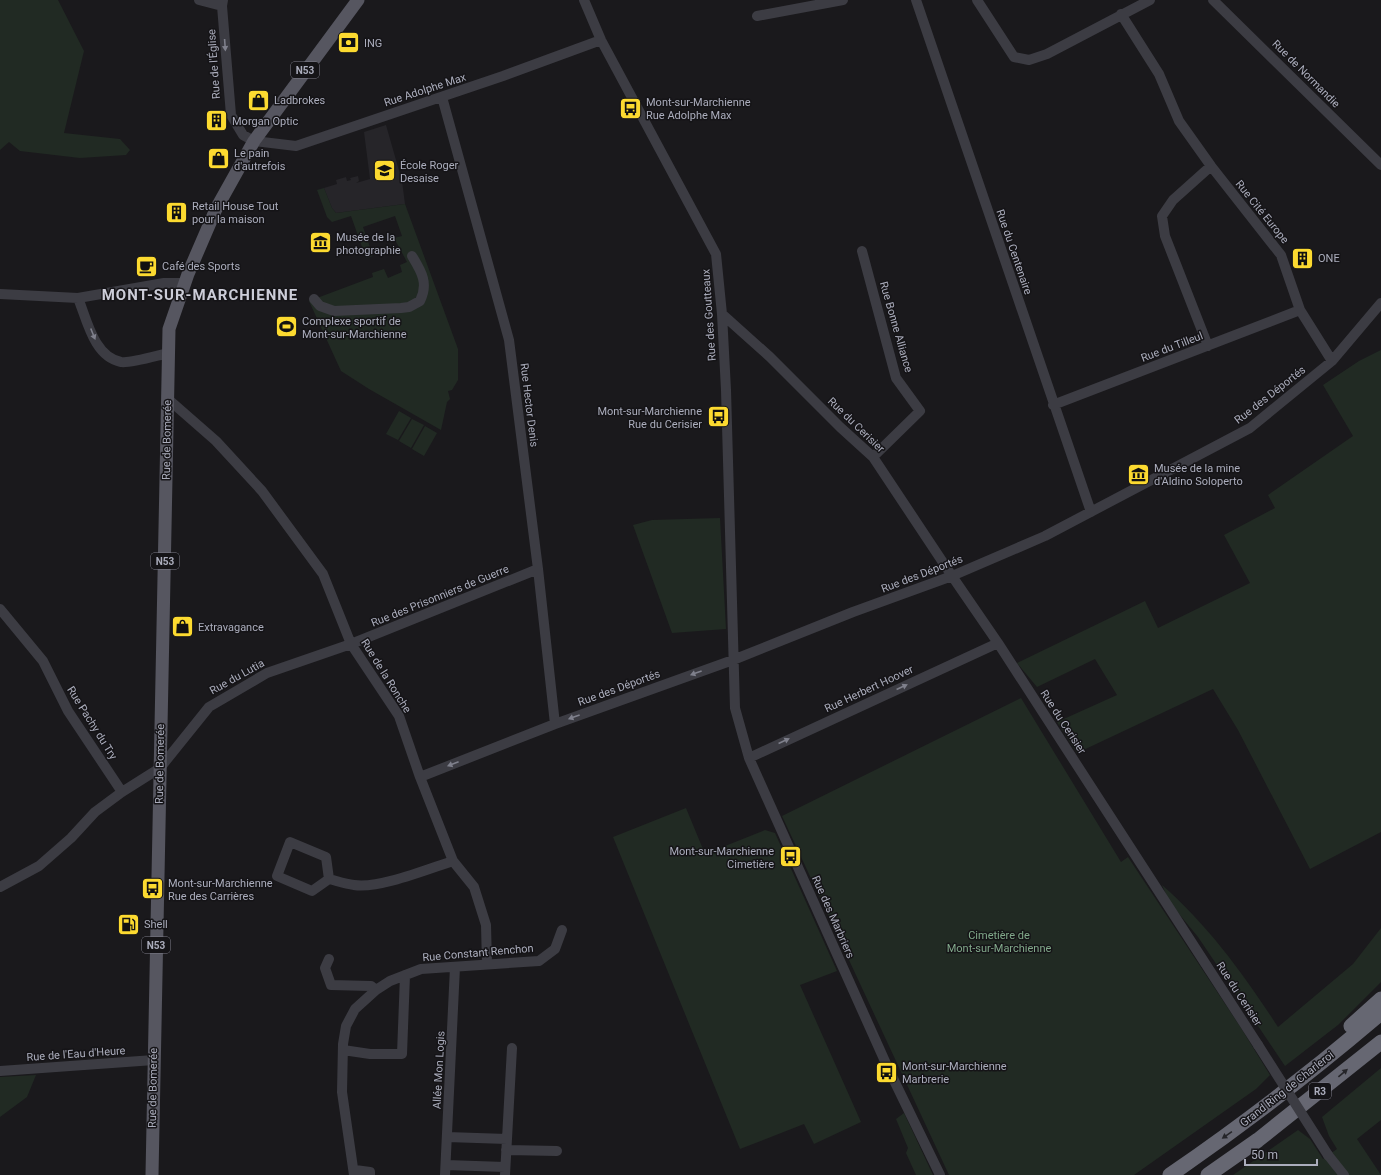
<svg xmlns="http://www.w3.org/2000/svg" width="1381" height="1175" viewBox="0 0 1381 1175" font-family="Roboto,sans-serif">
  <rect width="100%" height="100%" fill="#1a191c"/>
  <path fill="#262529" d="M386 125 402 181 405 204 336 213 332 208 324 188 337 184 336 180 346 177 347 181 351 180 350 178 358 176 359 181 356 183 370 179 364 132Z"/>
  <path fill="#212a23" d="M0 0H58L84 51 64 133 120 139 130 150 126 155 80 158 20 151 9 142 0 150Z
    M324 188 332 208 336 213 405 204 458 349V380L452 390 448 391 450 399 447 402 441 430 369 389 341 371 309 301 373 277 372 273 384 269 388 278 402 272 400 265 407 262 394 238 402 236 395 216 363 227 373 256 366 258 351 216 332 222 327 217 317 190Z
    M1381 350V832L1310 869 1238 730 1213 689 1077 753 1057 722 1117 695 1095 659 1037 687 1017 663 1145 601 1158 628 1250 583 1224 535 1275 508 1268 495 1353 436 1323 385 1359 361Z
    M399 411 411 418 398 440 386 434Z
    M412 419 424 425 411 448 399 441Z
    M425 426 437 433 424 456 412 449Z
    M720 518 726 629 672 633 633 525 652 520Z
    M1021 698 1121 862 1128 857 1241 1028 1270 1075 1256 1089 1134 1175H949L782 816Z
    M686 808 705 854 765 830 775 833 837 971 800 985 861 1122 814 1144 804 1124 740 1149 613 837Z
    M1162 885C1209 926 1244 975 1278 1027L1353 964 1381 928V982L1338 1025 1285 1066 1198 937 1170 903Z
    M1381 1068V1120L1357 1139 1381 1175H1233L1298 1130 1310 1139 1323 1159 1337 1149 1329 1136 1322 1117Z
    M36 1075 27 1097 0 1117V1077Z
    M904 1113 933 1175H916L906 1153 908 1148 896 1119Z"/>
  <g fill="none" stroke-linecap="round" stroke-linejoin="round">
    <path stroke="#3c3c43" stroke-width="10" d="M199 0 222 6
      M223 0 222 6 231 115 243 135 254 141 296 146 503 76 601 40
      M584 0 601 40 716 254 722 314 726 390 735 708 749 758 888 1068 940 1175
      M916 0 1091 512
      M977 0 1014 57 1029 60 1047 54 1150 0
      M1213 0 1381 165
      M1121 14 1159 74 1179 121 1211 166 1281 255 1300 310 1332 361
      M757 16 843 0
      M442 97 509 340 538 569 555 724
      M862 251 896 378 920 411 873 457
      M0 294 78 298 164 283H185
      M78 298C87 320 94 357 121 362 129 364 159 355 169 353
      M314 299 320 306 334 311 401 308 409 307 420 301C429 283 421 271 412 256
      M722 314 770 357 840 427 873 457 952 576 998 643 1258 1045
      M1208 346 1165 236 1162 216 1173 200 1211 166
      M168 399 216 441 262 491 323 574 351 644 399 716 420 777 453 861 474 887 486 925 487 964
      M1053 405 1300 310
      M0 609 43 661 68 711 122 792
      M749 758 998 643
      M420 777 555 724 733 660 853 612 952 576 1045 536 1250 428 1332 361 1381 303
      M329 879 326 857 290 842 277 876 312 891 329 879C337 881 345 884 354 885 379 889 428 869 453 861
      M0 887 39 866 71 838 95 812 122 792 160 768 209 707 267 673 351 644 538 569
      M329 959 325 968 331 985 371 986 376 990
      M343 1050 370 1054H402L405 975
      M0 1071 154 1060
      M447 1137 507 1139
      M506 1150 557 1151
      M1328 1155 1344 1175
      M446 1165 505 1167
      M355 1170 370 1172V1175
      M354 1175 342 1092 343 1044 346 1026 355 1009 376 990 390 981 421 969 539 961 555 949 562 930
      M445 1175 455 967
      M505 1175 512 1048"/>
    <path stroke="#565660" stroke-width="13" d="M152 1175 169 329 188 274 216 209 254 141 358 0"/>
    <path stroke="#666772" stroke-width="15" d="M1351 1026 1381 999
      M1170 1175C1243 1125 1313 1071 1381 1013
      M1208 1175 1258 1140 1381 1042"/>
    <path stroke="#3c3c43" stroke-width="10" d="M1258 1045 1328 1155"/>
  </g>
  <defs><path id="oneway-solid" d="M-6-.8H1V-3.2L6.5 0L1 3.2V.8H-6Z"/></defs>
  <g fill="#7f808c">
    <use href="#oneway-solid" transform="translate(225 45) rotate(86)"/>
    <use href="#oneway-solid" transform="translate(93 334) rotate(68)"/>
    <use href="#oneway-solid" transform="translate(696 673) rotate(160)"/>
    <use href="#oneway-solid" transform="translate(902 687) rotate(-25)"/>
    <use href="#oneway-solid" transform="translate(574 717) rotate(160)"/>
    <use href="#oneway-solid" transform="translate(784 741) rotate(-25)"/>
    <use href="#oneway-solid" transform="translate(453 764) rotate(159)"/>
  </g>
  <g fill="#252529">
    <use href="#oneway-solid" transform="translate(1343 1073) rotate(-40)"/>
    <use href="#oneway-solid" transform="translate(1227 1135) rotate(145)"/>
  </g>
  <defs>
    <symbol id="bank-square" viewBox="-11 -11 22 22"><rect x="-9" y="-9" width="18" height="18" rx="4" fill="#fcda30" stroke="#151417"/><path d="M-6-4H6V4H-6ZM0-2.3a2.3 2.3 0 1 0 0 4.6a2.3 2.3 0 1 0 0-4.6Z" fill="#111"/></symbol>
    <symbol id="shop-square" viewBox="-11 -11 22 22"><rect x="-9" y="-9" width="18" height="18" rx="4" fill="#fcda30" stroke="#151417"/><path d="M-5-2.5h2.3a2.7 3.5 0 0 1 5.4 0H5L5.5 6h-11ZM-1.5-2.5h3a1.5 2.3 0 0 0-3 0Z" fill="#111"/></symbol>
    <symbol id="bus-square" viewBox="-11 -11 22 22"><rect x="-9" y="-9" width="18" height="18" rx="4" fill="#fcda30" stroke="#151417"/><path d="M-5-6H5V4H4V6H2V4H-2V6H-4V4H-5ZM-3.5-4V0h7V-4ZM-3.5 1.2v1.5H-2V1.2ZM2 1.2v1.5H3.5V1.2Z" fill="#111"/></symbol>
    <symbol id="building-square" viewBox="-11 -11 22 22"><rect x="-9" y="-9" width="18" height="18" rx="4" fill="#fcda30" stroke="#151417"/><path d="M-4-6H4V6H1V3H-1V6H-4ZM-2.5-4.3h1.7v1.8h-1.7ZM.8-4.3h1.7v1.8H.8ZM-2.5-1h1.7V.8h-1.7ZM.8-1h1.7V.8H.8Z" fill="#111"/></symbol>
    <symbol id="school-square" viewBox="-11 -11 22 22"><rect x="-9" y="-9" width="18" height="18" rx="4" fill="#fcda30" stroke="#151417"/><path d="M0-5L7-2L0 1L-7-2ZM-4 1L0 2.5L4 1V4Q0 6-4 4Z" fill="#111"/></symbol>
    <symbol id="museum-square" viewBox="-11 -11 22 22"><rect x="-9" y="-9" width="18" height="18" rx="4" fill="#fcda30" stroke="#151417"/><path d="M0-6L6-3V-2H-6V-3ZM-5-1h2V3h-2ZM-1-1h2V3h-2ZM3-1h2V3H3ZM-6 4H6V6H-6Z" fill="#111"/></symbol>
    <symbol id="cafe-square" viewBox="-11 -11 22 22"><rect x="-9" y="-9" width="18" height="18" rx="4" fill="#fcda30" stroke="#151417"/><path d="M-5.5-4.5H6V0H3Q3 3.5 0 3.5H-2.5Q-5.5 3.5-5.5 0ZM3-3.2v2h1.7v-2ZM-6 4.5H4V6H-6Z" fill="#111"/></symbol>
    <symbol id="stadium-square" viewBox="-11 -11 22 22"><rect x="-9" y="-9" width="18" height="18" rx="4" fill="#fcda30" stroke="#151417"/><path d="M0-5a6.5 5 0 1 0 0 10a6.5 5 0 1 0 0-10ZM-3.5-1.8h7v3.6h-7Z" fill="#111"/></symbol>
    <symbol id="fuel-square" viewBox="-11 -11 22 22"><rect x="-9" y="-9" width="18" height="18" rx="4" fill="#fcda30" stroke="#151417"/><path d="M-5.5-6h7V0h2V4h1.3V-2.5L3-4.5l.8-.8L6-3V5H2.5V1h-1V6h-7ZM-4.2-4.7v3.2H.2V-4.7Z" fill="#111"/></symbol>
  </defs>
  <g fill-rule="evenodd">
    <use href="#bank-square" x="336" y="30" width="25" height="25"/>
    <use href="#shop-square" x="246" y="88" width="25" height="25"/>
    <use href="#bus-square" x="618" y="96" width="25" height="25"/>
    <use href="#building-square" x="204" y="108" width="25" height="25"/>
    <use href="#shop-square" x="206" y="146" width="25" height="25"/>
    <use href="#school-square" x="372" y="158" width="25" height="25"/>
    <use href="#building-square" x="164" y="200" width="25" height="25"/>
    <use href="#museum-square" x="308" y="230" width="25" height="25"/>
    <use href="#building-square" x="1290" y="246" width="25" height="25"/>
    <use href="#cafe-square" x="134" y="254" width="25" height="25"/>
    <use href="#stadium-square" x="274" y="314" width="25" height="25"/>
    <use href="#bus-square" x="706" y="404" width="25" height="25"/>
    <use href="#museum-square" x="1126" y="462" width="25" height="25"/>
    <use href="#shop-square" x="170" y="614" width="25" height="25"/>
    <use href="#bus-square" x="778" y="844" width="25" height="25"/>
    <use href="#bus-square" x="140" y="876" width="25" height="25"/>
    <use href="#fuel-square" x="116" y="912" width="25" height="25"/>
    <use href="#bus-square" x="874" y="1060" width="25" height="25"/>
  </g>
  <g text-anchor="middle" dominant-baseline="central" stroke-width="3" stroke-linejoin="round" paint-order="stroke">
    <g fill="#151417" stroke="#7e7f8a" stroke-width="1">
      <rect x="291" y="62" width="28" height="16" rx="3"/>
      <rect x="151" y="553" width="28" height="16" rx="3"/>
      <rect x="142" y="937" width="28" height="16" rx="3"/>
      <rect x="1309" y="1083" width="22" height="16" rx="3"/>
    </g>
    <g font-size="10" font-weight="bold" fill="#abadbc">
      <text x="305" y="70">N53</text>
      <text x="165" y="561">N53</text>
      <text x="156" y="945">N53</text>
      <text x="1320" y="1091">R3</text>
    </g>
    <g font-size="11" fill="#abadbc" stroke="#151417" text-anchor="start">
      <text x="364" y="43">ING</text>
      <text x="274" y="100">Ladbrokes</text>
      <text x="646" y="102">Mont-sur-Marchienne<tspan x="646" dy="13">Rue Adolphe Max</tspan></text>
      <text x="232" y="121">Morgan Optic</text>
      <text x="234" y="153">Le pain<tspan x="234" dy="13">d'autrefois</tspan></text>
      <text x="400" y="165">École Roger<tspan x="400" dy="13">Desaise</tspan></text>
      <text x="192" y="206">Retail House Tout<tspan x="192" dy="13">pour la maison</tspan></text>
      <text x="336" y="237">Musée de la<tspan x="336" dy="13">photographie</tspan></text>
      <text x="1318" y="258">ONE</text>
      <text x="162" y="266">Café des Sports</text>
      <text x="302" y="321">Complexe sportif de<tspan x="302" dy="13">Mont-sur-Marchienne</tspan></text>
      <text x="702" y="411" text-anchor="end">Mont-sur-Marchienne<tspan x="702" dy="13">Rue du Cerisier</tspan></text>
      <text x="1154" y="468">Musée de la mine<tspan x="1154" dy="13">d'Aldino Soloperto</tspan></text>
      <text x="198" y="627">Extravagance</text>
      <text x="774" y="851" text-anchor="end">Mont-sur-Marchienne<tspan x="774" dy="13">Cimetière</tspan></text>
      <text x="168" y="883">Mont-sur-Marchienne<tspan x="168" dy="13">Rue des Carrières</tspan></text>
      <text x="144" y="924">Shell</text>
      <text x="902" y="1066">Mont-sur-Marchienne<tspan x="902" dy="13">Marbrerie</tspan></text>
    </g>
    <g font-size="11" fill="#abadbc" stroke="#151417">
      <text transform="translate(214 64) rotate(-94)">Rue de l'Église</text>
      <text transform="translate(1306 74) rotate(45)">Rue de Normandie</text>
      <text transform="translate(425 90) rotate(-18)">Rue Adolphe Max</text>
      <text transform="translate(1262 212) rotate(51)">Rue Cité Europe</text>
      <text transform="translate(1014 252) rotate(71)">Rue du Centenaire</text>
      <text transform="translate(709 315) rotate(-94)">Rue des Goutteaux</text>
      <text transform="translate(896 327) rotate(74)">Rue Bonne Alliance</text>
      <text transform="translate(1172 347) rotate(-21)">Rue du Tilleul</text>
      <text transform="translate(1270 395) rotate(-38)">Rue des Déportés</text>
      <text transform="translate(529 405) rotate(83)">Rue Hector Denis</text>
      <text transform="translate(856 425) rotate(44)">Rue du Cerisier</text>
      <text transform="translate(167 440) rotate(-89)">Rue de Bomerée</text>
      <text transform="translate(922 574) rotate(-21)">Rue des Déportés</text>
      <text transform="translate(440 596) rotate(-22)">Rue des Prisonniers de Guerre</text>
      <text transform="translate(386 676) rotate(58)">Rue de la Ronche</text>
      <text transform="translate(237 677) rotate(-29)">Rue du Lutia</text>
      <text transform="translate(619 688) rotate(-20)">Rue des Déportés</text>
      <text transform="translate(869 689) rotate(-25)">Rue Herbert Hoover</text>
      <text transform="translate(1063 722) rotate(57)">Rue du Cerisier</text>
      <text transform="translate(92 723) rotate(58)">Rue Pachy du Try</text>
      <text transform="translate(160 764) rotate(-89)">Rue de Bomerée</text>
      <text transform="translate(833 917) rotate(66)">Rue des Marbriers</text>
      <text transform="translate(478 953) rotate(-5)">Rue Constant Renchon</text>
      <text transform="translate(1239 994) rotate(57)">Rue du Cerisier</text>
      <text transform="translate(76 1054) rotate(-4)">Rue de l'Eau d'Heure</text>
      <text transform="translate(439 1070) rotate(-87)">Allée Mon Logis</text>
      <text transform="translate(153 1088) rotate(-89)">Rue de Bomerée</text>
      <text transform="translate(1287 1089) rotate(-38)">Grand Ring de Charleroi</text>
    </g>
    <g font-size="11" fill="#81a88a" stroke="#151417">
      <text x="999" y="935">Cimetière de<tspan x="999" dy="13">Mont-sur-Marchienne</tspan></text>
    </g>
    <g font-size="15" font-weight="bold" letter-spacing="1" fill="#cccdd8" stroke="#151417">
      <text x="200" y="295">MONT-SUR-MARCHIENNE</text>
    </g>
  </g>
  <path d="M1245 1159v6h72v-6" fill="none" stroke="#abadbc" stroke-width="2"/>
  <text x="1251" y="1159" font-size="12" fill="#abadbc" stroke="#151417" stroke-width="3" paint-order="stroke">50 m</text>
</svg>
